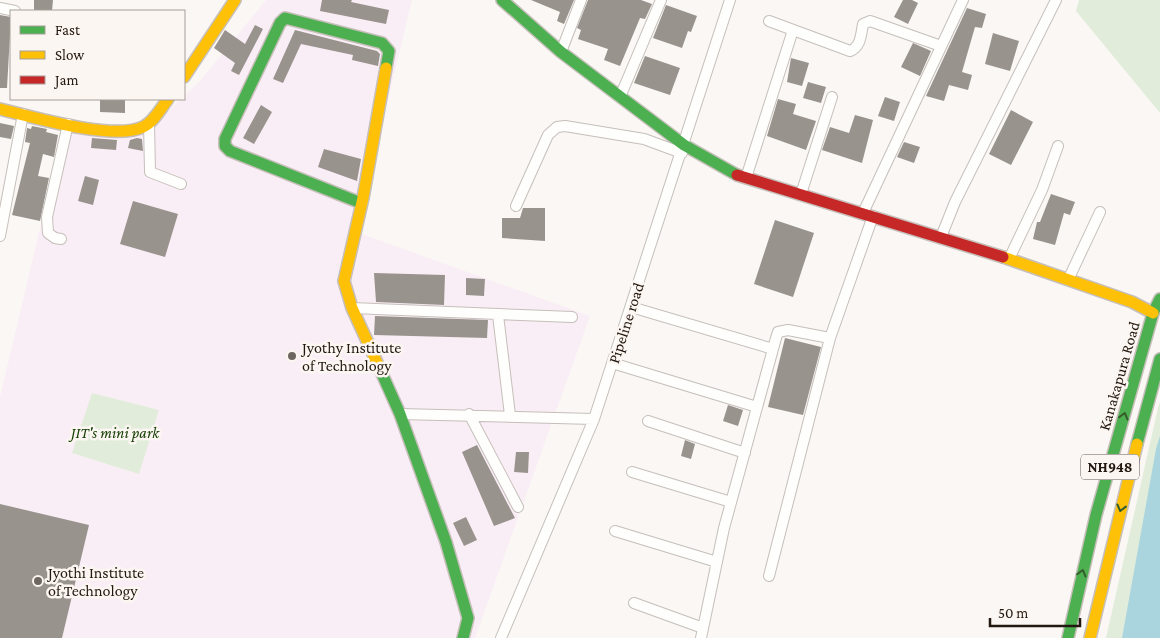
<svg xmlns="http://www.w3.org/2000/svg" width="1160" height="638" viewBox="0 0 1160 638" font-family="'Crimson Pro',serif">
  <rect width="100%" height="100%" fill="#faf7f4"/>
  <path fill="#faeef6" d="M266 0H412L356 232 590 316 475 638H0V397L64 127 143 133 181 99H184V96L200 81Z"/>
  <path fill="#e1edda" d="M1079 0H1160V113L1076 11Z
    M92 393 159 410 139 474 72 453Z
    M1160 402V638H1106L1158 408Z"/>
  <path fill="#aad5de" d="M1160 436V638H1122L1156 449Z"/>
  <path fill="#99938e" d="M34 0H53L52 11H34Z
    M322 0H352L351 2 389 10 386 24 320 11Z
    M531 0H574L564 24 557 21 560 12Z
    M588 0H641L652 4 645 19 640 18 620 66 604 60 608 49 578 39 581 30 577 28Z
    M903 0H912L918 3 908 24 894 17Z
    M666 5 697 16 691 32 688 31 682 48 653 38Z
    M967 8 986 14 982 28 975 27 962 72 972 75 968 90 949 85 944 101 926 96Z
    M0 15 11 17 7 88H0Z
    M255 25 263 29 239 75 231 71 235 63 214 48 225 30 245 44Z
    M295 30 377 51 380 54 378 66 352 60 353 55 301 44 283 83 273 79Z
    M993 33 1019 41 1010 71 985 64Z
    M913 43 931 51 920 76 901 67Z
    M645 56 680 68 670 95 634 83Z
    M791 58 809 63 802 86 787 82Z
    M808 82 826 87 821 103 803 98Z
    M885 97 900 102 894 121 878 116Z
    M100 99H125V113L100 112Z
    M778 99 796 104 793 114 816 121 806 150 767 136Z
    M261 105 272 112 254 144 243 138Z
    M1011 110 1033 122 1011 165 989 154Z
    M855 115 873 120 862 163 822 150 830 127 849 133Z
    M0 123 14 126 11 139 0 137Z
    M32 126 47 129 46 132 58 135 54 157 43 154 38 176 49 178 40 221 12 215 30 143 25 142 27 128 31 129Z
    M92 138 117 140 116 150 91 148Z
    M137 138 142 139 143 151 128 148 130 140Z
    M904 142 920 147 914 163 897 157Z
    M324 149 361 159 357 181 318 167Z
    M85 176 99 180 93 205 78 201Z
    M1051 194 1075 202 1070 215 1064 213 1055 245 1033 239 1037 222H1040Z
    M133 201 178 214 165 257 120 244Z
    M523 208H545V241L502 238V218H520Z
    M775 220 814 233 793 297 754 284Z
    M374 273 445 275 444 305 376 302Z
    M466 278 485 279 484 296 466 295Z
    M375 316 488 320 487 338 374 335Z
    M785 338 821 347 803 415 768 407Z
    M728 405 743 410 738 426 723 421Z
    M685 440 695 444 691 459 681 456Z
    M477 445 515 518 494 526 462 452Z
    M516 452H529L528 473 514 472Z
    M0 504 89 525 62 638H0Z
    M466 517 477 540 464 546 453 523Z"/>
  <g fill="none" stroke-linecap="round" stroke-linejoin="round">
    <defs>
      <path id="street" d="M0 8 15 11
        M769 21 850 51C861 47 861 34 863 24L870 21 941 46
        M561 52 581 0
        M620 97 661 0
        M149 123 150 172 181 184
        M746 178 793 30
        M801 194 832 97
        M516 206 548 135 557 127 565 126 644 139 682 153
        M863 213 963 0
        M0 236 23 114
        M941 237 955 202 1056 0
        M61 239 55 238 48 233 47 217 68 124
        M1009 259 1042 190 1058 146
        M1068 280 1100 212
        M631 307 773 349
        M352 308 572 317
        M498 315 510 415
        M612 363 757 407
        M400 414 594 419
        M469 414 518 507
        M648 421 745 453
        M632 472 731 502
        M615 531 717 562
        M769 576 830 338
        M634 603 703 628
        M501 638 594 419 730 0
        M701 638 724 528 776 338 778 332 788 330 830 338 873 216"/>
      <path id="fast" d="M502 0 561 52 684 145 737 175
        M361 203 230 151 225 146V139L280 23 285 18 382 43 389 51 386 68
        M379 367 400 414 446 542 468 618 463 638
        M1137 444 1160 359
        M1068 638 1096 515 1153 313 1160 299"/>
      <path id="slow" d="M184 77 235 0
        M0 109C32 117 114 141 143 127 154 122 161 108 168 99
        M1003 257 1132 302 1153 313
        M379 367 352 308 344 281 363 198 386 68
        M1090 638 1137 444"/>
      <path id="jam" d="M737 175 1003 257"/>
    </defs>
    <use href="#street" stroke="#c6bfba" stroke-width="12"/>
    <use href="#fast" stroke="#c6bfba" stroke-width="14"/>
    <use href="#slow" stroke="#c6bfba" stroke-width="14"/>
    <use href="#jam" stroke="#c6bfba" stroke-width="14"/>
    <use href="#street" stroke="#fefefd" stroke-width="10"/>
    <use href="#fast" stroke="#4caf50" stroke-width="11"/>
    <use href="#slow" stroke="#ffc107" stroke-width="11"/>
    <use href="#jam" stroke="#c62828" stroke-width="11"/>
  </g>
  <defs><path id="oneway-chevron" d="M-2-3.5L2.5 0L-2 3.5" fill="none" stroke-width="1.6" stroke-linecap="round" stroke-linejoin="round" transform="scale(1.25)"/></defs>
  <g stroke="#355c2d">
    <use href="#oneway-chevron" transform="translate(1124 416) rotate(-75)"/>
    <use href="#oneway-chevron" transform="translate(1121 508) rotate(104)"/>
    <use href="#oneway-chevron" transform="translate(1082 573) rotate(-75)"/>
  </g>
  <g fill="#6e6660" stroke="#fcf6f2" stroke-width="2">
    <circle cx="292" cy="356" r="5"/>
    <circle cx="38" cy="581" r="5"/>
  </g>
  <g text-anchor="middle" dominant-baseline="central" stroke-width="5" stroke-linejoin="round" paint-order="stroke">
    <rect fill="#fcf6f2" stroke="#635b54" stroke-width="1" x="1081" y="454.5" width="58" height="25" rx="4"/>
    <g font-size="15" font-weight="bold" fill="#221810">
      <text x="1110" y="467">NH948</text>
    </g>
    <g font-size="16" fill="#221810" stroke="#fcf6f2">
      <text transform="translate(626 323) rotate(-72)">Pipeline road</text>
      <text transform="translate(1119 376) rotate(-74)">Kanakapura Road</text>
    </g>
    <g font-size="16" fill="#221810" stroke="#fcf6f2" text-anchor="start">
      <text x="302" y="347">Jyothy Institute<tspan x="302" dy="18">of Technology</tspan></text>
      <text x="48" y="572">Jyothi Institute<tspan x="48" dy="18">of Technology</tspan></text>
    </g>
    <g font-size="16" font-style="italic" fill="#174107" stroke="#fcf6f2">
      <text x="115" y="432">JIT's mini park</text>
    </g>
  </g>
  <rect x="10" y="10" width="175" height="90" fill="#fcf6f2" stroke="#a59d98"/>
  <rect x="20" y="26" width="25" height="8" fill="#4caf50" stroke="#a59d98"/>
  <text x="55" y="35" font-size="15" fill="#221810">Fast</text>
  <rect x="20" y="51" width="25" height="8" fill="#ffc107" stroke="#a59d98"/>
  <text x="55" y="60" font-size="15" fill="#221810">Slow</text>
  <rect x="20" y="76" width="25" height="8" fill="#c62828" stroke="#a59d98"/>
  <text x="55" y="85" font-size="15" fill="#221810">Jam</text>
  <path d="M990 618v8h90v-8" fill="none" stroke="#221810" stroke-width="2.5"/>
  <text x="998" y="618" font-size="15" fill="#221810" stroke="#fcf6f2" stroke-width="4" paint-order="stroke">50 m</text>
</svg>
